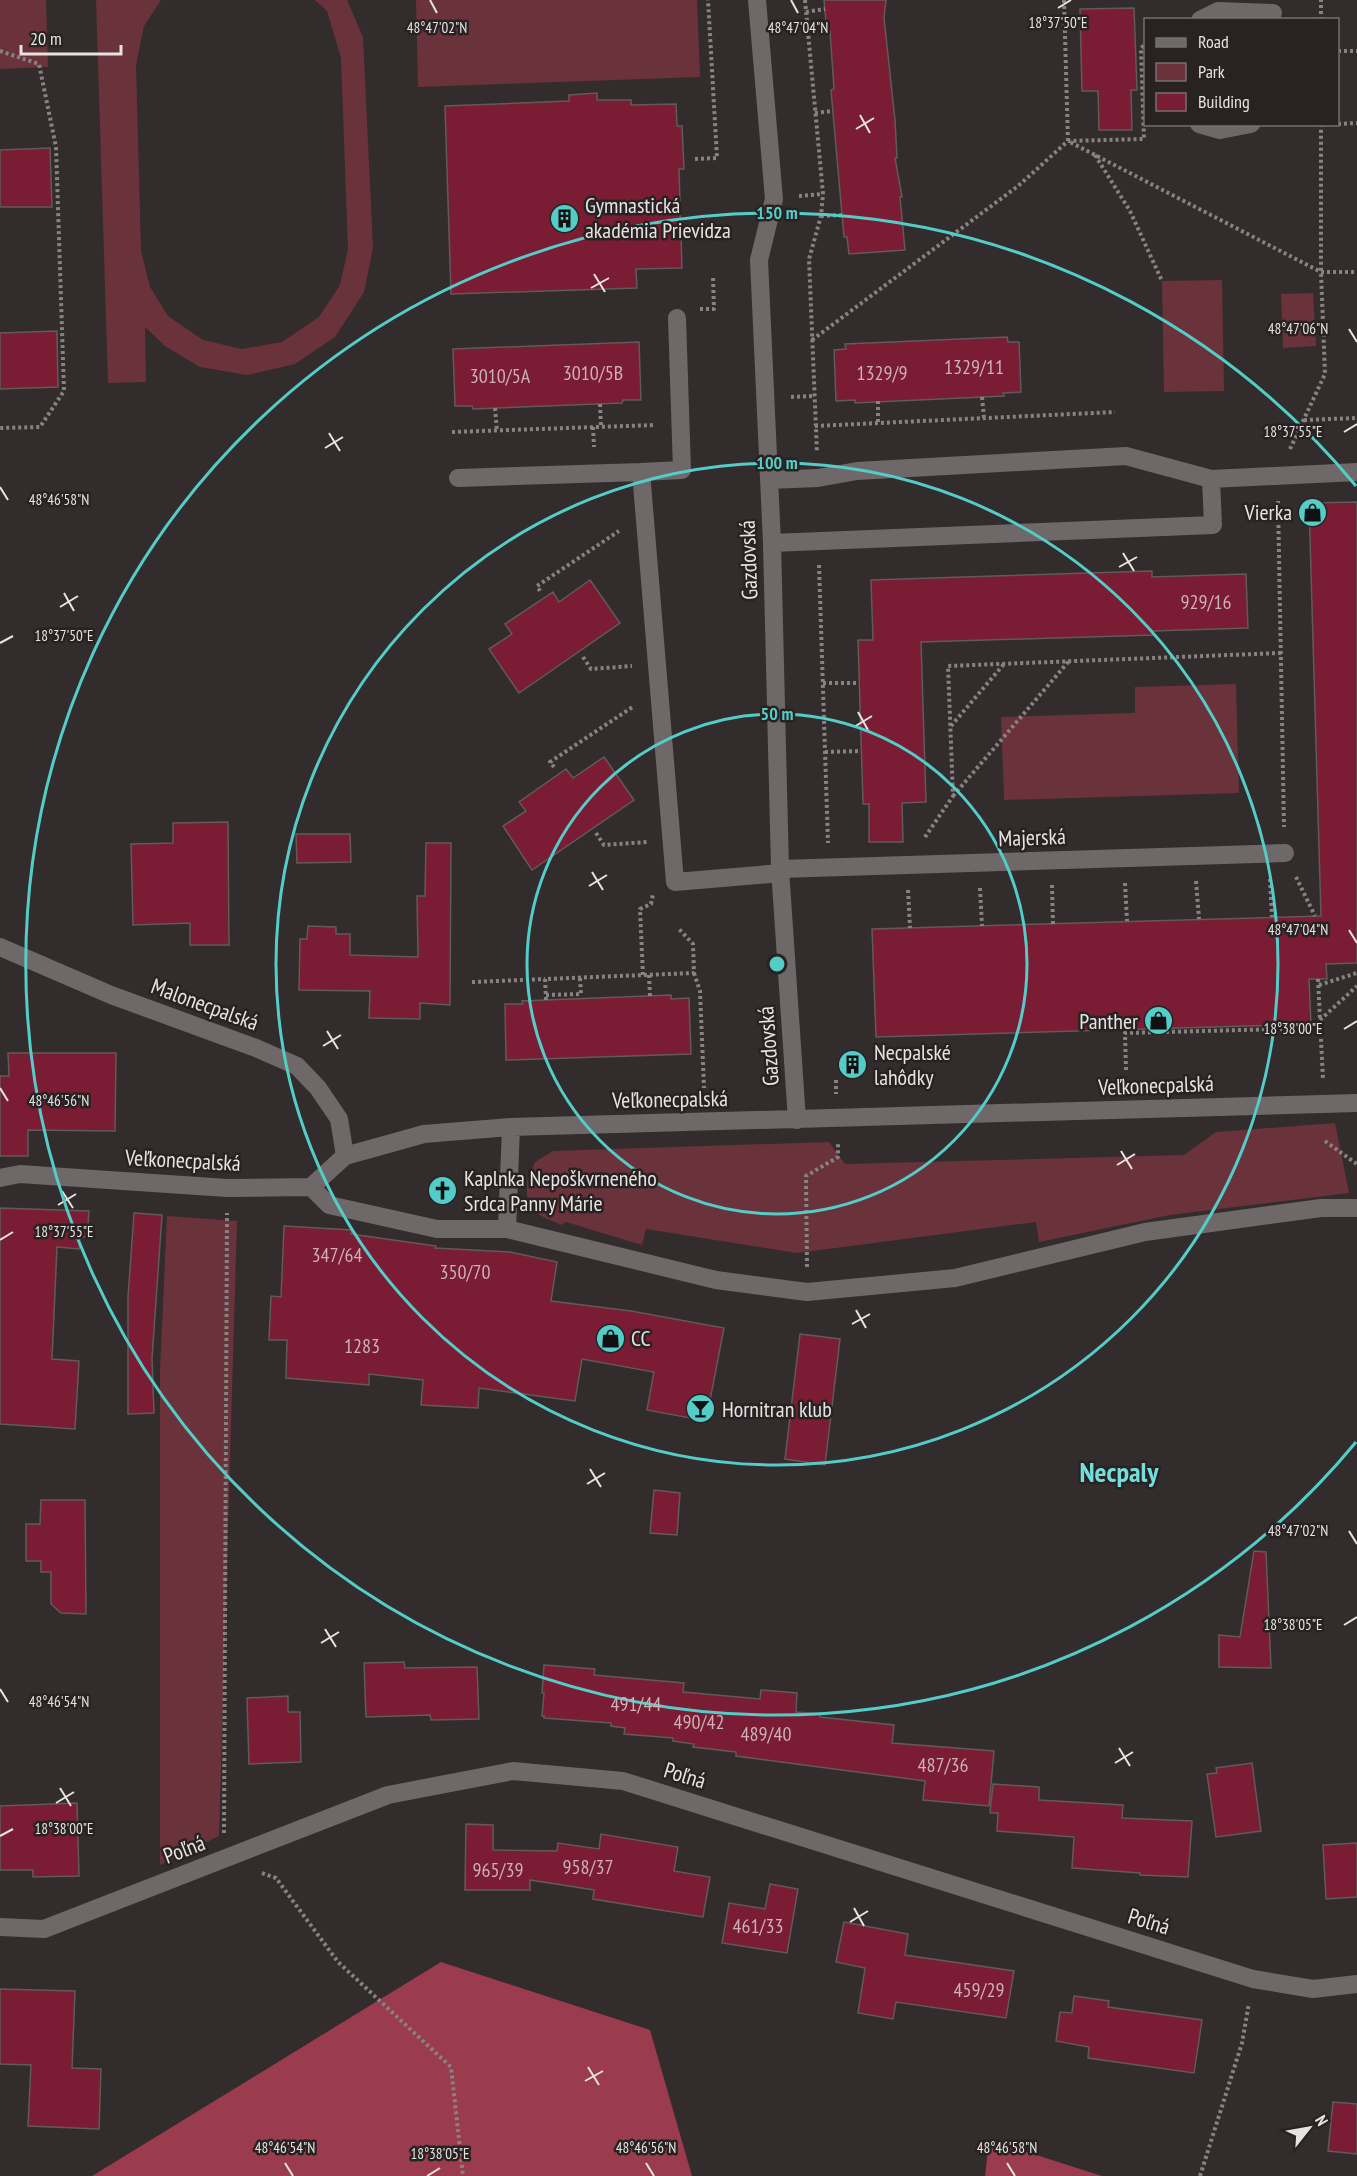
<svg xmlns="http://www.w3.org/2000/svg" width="1357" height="2176" viewBox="0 0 1357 2176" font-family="'PT Sans Narrow',sans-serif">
  <rect width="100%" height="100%" fill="#322c2d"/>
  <path fill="#6a323b" d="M0 0H46L48 67 0 69Z
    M96 0H161L144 26 136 65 141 251 150 287 168 316 203 340 242 349 282 342 319 317 340 285 348 249 341 58 327 11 315 0H347L363 37 373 248 364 292 335 337 295 364 247 375 200 367 165 346 145 327 146 382 108 383Z
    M416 0H697L700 77 418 87Z
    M1222 280 1224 391 1164 392 1162 281Z
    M1313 293 1316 346 1283 348 1281 294Z
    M1236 684 1239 793 1004 800 1001 717 1135 713V687Z
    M1335 1123 1349 1193 1170 1215 1039 1242 1036 1222 797 1253 646 1229 642 1245 566 1222 561 1225 539 1215 527 1196V1181L535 1162 553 1151 829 1142 845 1164 1184 1155 1216 1132Z
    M167 1216 237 1221 219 1836 160 1865V1370Z"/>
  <path fill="#9a3b4e" d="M441 1962 650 2030 692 2176H92Z
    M989 2140 1102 2176H985Z"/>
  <path fill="#7a1c33" stroke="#615a5b" stroke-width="1.5" d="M824 0H886L884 18 895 120 897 158H895L902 197H900L905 250 849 254 847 237H844L831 90 834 89 830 31 827 32Z
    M1134 8 1137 90H1131L1132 130H1099L1098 91H1082L1080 9Z
    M597 93V100H631V105L676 104 677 126H682L684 169H679L682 268 636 269 637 288 451 294 445 106 569 101V95Z
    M50 148 52 207H0V150Z
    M57 331 58 387 0 389V333Z
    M1007 337 1008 342H1019L1021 392 1003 393 1004 396 855 403V400L836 401 834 350 846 349 845 344Z
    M639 342 641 400H623L622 403 473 409 472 406H455L453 349Z
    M1357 502V963L1326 964 1327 979H1309L1311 1024 876 1037 872 929 1321 916 1309 503Z
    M1152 571V577L1246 574 1248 628 1153 631V635L921 642 926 802 902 803 903 842H869V804H863L858 640H873L871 580Z
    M590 580 620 623 519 693 489 649 512 634 505 624 553 592 559 602Z
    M604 757 634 800 532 870 503 826 526 811 519 802 566 769 573 778Z
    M228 822 229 945H190V923L133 925 131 844 173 843V823Z
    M296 834H350L351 862 297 863Z
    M426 843H451L450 1005 420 1003V1019L369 1018 370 991 299 990 300 939H307L308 926 336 927V934H350V955L418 957 417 896H425Z
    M671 995V999L689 998 691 1054 506 1060 505 1004H523L522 1001 546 1000Z
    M8 1053H116L115 1131 28 1130V1156H0V1076H9Z
    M0 1208 89 1211 87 1237H80L79 1249 57 1247 52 1359 79 1361 75 1429 0 1424Z
    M134 1213 162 1215 152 1358 154 1413 128 1414V1297Z
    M284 1226 352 1230 351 1234 436 1246 435 1248 510 1252 557 1262 551 1301 631 1311 724 1328 706 1421 647 1410 654 1372 582 1359 575 1401 479 1388 478 1408 421 1405 423 1380 369 1374V1385L286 1378 287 1340H269L271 1296 281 1297Z
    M800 1334 840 1339 825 1465 785 1459Z
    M654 1490 680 1493 677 1535 650 1533Z
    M41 1500H85L86 1614 61 1613 51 1604V1572H41V1561H26V1524H40Z
    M1254 1551 1266 1552 1271 1668 1219 1667V1635L1240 1637Z
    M404 1662 405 1668 477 1667 479 1719 431 1720 430 1715 366 1717 364 1663Z
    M544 1665 595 1669 594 1675 684 1683 683 1692 760 1699 761 1690 797 1693 796 1712 820 1714V1717L894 1725 892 1743 994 1751 989 1806 923 1800 925 1781 918 1780 736 1756V1752L693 1747 694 1744 673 1741V1738L624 1734 625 1728 611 1726V1723L544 1718V1716H542L544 1693H542Z
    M288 1696V1712H300L301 1762 249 1764 247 1698Z
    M1252 1763 1261 1831 1216 1837 1207 1774 1217 1773 1216 1768Z
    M993 1784 1039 1787V1800L1123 1805 1122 1818 1192 1821 1188 1877 1140 1875V1873L1072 1868 1074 1837 997 1831 998 1813H990Z
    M77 1803 79 1876 33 1877V1870H0V1806Z
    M466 1824 493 1825V1850L557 1851 558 1843 599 1849 601 1834 678 1847 674 1871 710 1877 703 1917 593 1899 594 1890 530 1880V1890H465Z
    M1357 1843V1897L1326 1899 1323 1845Z
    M770 1884 798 1889 787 1953 722 1943 729 1903 765 1909Z
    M844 1922 908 1934 905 1955 1014 1971 1006 2018 896 2002 893 2019 858 2013 865 1968 836 1962Z
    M0 1989 75 1991 72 2068 101 2069 99 2129 28 2126 31 2065 0 2064Z
    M1074 1996 1109 2001 1108 2007 1202 2020 1194 2073 1088 2058 1089 2047 1056 2041 1060 2012 1072 2013Z
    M1333 2102 1357 2104V2154L1328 2151Z"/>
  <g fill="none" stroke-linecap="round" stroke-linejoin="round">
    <path stroke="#888383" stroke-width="4" stroke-dasharray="3 3" stroke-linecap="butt" d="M805 0 823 194 821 216 809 259 817 453
      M1064 0 1068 141 1321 272H1357
      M806 12 825 9
      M1321 20V0
      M0 51 39 64 56 147 64 391 40 427 0 428
      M1338 51H1357
      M815 113 833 111
      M1338 124 1357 123
      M1095 155 1130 211 1162 281
      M695 159 717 158 708 0
      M799 196 823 194
      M821 216 843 215
      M700 309H714L713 277
      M812 340 1018 186 1068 141 1144 139 1141 48 1146 44
      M791 397 814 396
      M982 397 984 418
      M878 401V423
      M600 404 601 427
      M495 408 497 431
      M1304 420 1357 418
      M815 426 1115 412
      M593 427 594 447
      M452 432 655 425
      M1290 449 1325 374 1321 272V124
      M1278 501 1284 827
      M819 565 828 843
      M540 591 537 586 619 531
      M583 657 591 669 632 666
      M823 683H859
      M951 726 1004 664
      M825 752 861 751
      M554 767 550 762 634 706
      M953 796 1069 661
      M596 833 604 845 647 842
      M925 837 953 796 948 666 1281 653
      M1296 877 1315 916
      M1270 879 1272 917
      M1196 881 1199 919
      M1125 883 1127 921
      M1052 885 1053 924
      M980 888 982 926
      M908 890 910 928
      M694 973 700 991 704 1088
      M643 975 640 909 651 904 653 894
      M649 975 650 996
      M1318 979 1323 1080
      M472 982 545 979
      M1319 985 1357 973
      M546 995 581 994 580 978
      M546 1000 545 979 694 973 693 944 679 929
      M1320 1020 1357 986
      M1126 1070 1125 1033 1320 1028
      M836 1080V1094
      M1325 1141 1357 1164
      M807 1267 806 1176 838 1157V1143
      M224 1833 227 1213
      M262 1873 276 1878 338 1962 451 2067 463 2176
      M1200 2176 1242 2043 1249 2003"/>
    <path stroke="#6f6869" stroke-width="18" d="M757 0 774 199 759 260 772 543 780 869 797 1120
      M1200 20 1218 11 1273 13
      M1199 124 1220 130 1251 124
      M641 472 682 470 677 318
      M458 478 641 472 675 882 781 873
      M769 480 818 478 857 471 1126 456 1211 479 1357 472
      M772 543 1213 525 1211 479
      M780 869 1285 853
      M0 947 111 995 256 1048 297 1066 318 1088 339 1119 345 1156
      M0 1178 20 1174 227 1188 311 1187 345 1156 424 1134 511 1127 1357 1103
      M311 1187 329 1205 437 1229H507L716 1280 807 1292 955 1278 1145 1232 1321 1208H1357
      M507 1229 511 1127
      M0 1927 44 1929 388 1795 513 1771 623 1781 1253 1979 1313 1989 1357 1984"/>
  </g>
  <path fill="none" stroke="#e7e3e3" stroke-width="2" d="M430 0 437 13M791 0 798 13M1058 8 1071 0M860 115 870 133M856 129 874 118M594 274 605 292M591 288 609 278M1349 329 1357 342M1344 432 1357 424M329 433 340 451M325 448 343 437M0 487 8 500M1123 553 1134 571M1119 567 1137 557M64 593 74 611M60 607 78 596M0 643 13 636M858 712 868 730M854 727 872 716M592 872 603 890M589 886 607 875M1349 930 1357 943M1344 1029 1357 1021M327 1031 338 1049M323 1046 341 1035M0 1088 8 1101M1121 1151 1132 1169M1117 1165 1135 1154M62 1191 73 1208M58 1205 76 1194M0 1240 13 1232M856 1310 866 1328M852 1324 870 1314M590 1469 601 1487M587 1484 605 1473M1349 1531 1357 1544M1344 1625 1357 1617M325 1629 336 1647M321 1643 339 1632M0 1689 8 1702M1119 1748 1130 1766M1115 1763 1133 1752M60 1788 71 1806M56 1803 74 1792M0 1836 13 1829M854 1908 864 1926M850 1922 868 1911M588 2067 599 2085M585 2081 603 2071M285 2163 293 2176M646 2163 654 2176M1007 2163 1015 2176M427 2176 440 2168"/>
  <g fill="none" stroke="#54cdc8" stroke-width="3">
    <circle cx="777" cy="964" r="250"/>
    <circle cx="777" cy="964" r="501"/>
    <path d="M1356 1442A751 751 0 1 1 1356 486"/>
  </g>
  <defs>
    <symbol id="building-disc" viewBox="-11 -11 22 22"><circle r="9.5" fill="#54cdc8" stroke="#282223"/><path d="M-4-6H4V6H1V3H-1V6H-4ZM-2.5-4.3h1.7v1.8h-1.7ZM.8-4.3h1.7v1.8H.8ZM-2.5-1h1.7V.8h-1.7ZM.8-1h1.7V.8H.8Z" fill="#111"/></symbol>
    <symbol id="shop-disc" viewBox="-11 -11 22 22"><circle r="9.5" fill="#54cdc8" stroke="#282223"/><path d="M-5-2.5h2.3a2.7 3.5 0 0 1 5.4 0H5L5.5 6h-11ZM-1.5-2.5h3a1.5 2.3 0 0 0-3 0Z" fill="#111"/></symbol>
    <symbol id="church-disc" viewBox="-11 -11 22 22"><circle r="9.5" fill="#54cdc8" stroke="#282223"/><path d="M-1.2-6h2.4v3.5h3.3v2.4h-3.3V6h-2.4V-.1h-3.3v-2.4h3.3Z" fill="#111"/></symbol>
    <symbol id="bar-disc" viewBox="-11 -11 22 22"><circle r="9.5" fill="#54cdc8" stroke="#282223"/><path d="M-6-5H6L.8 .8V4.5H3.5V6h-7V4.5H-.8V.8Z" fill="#111"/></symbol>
  </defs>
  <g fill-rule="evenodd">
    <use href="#building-disc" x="548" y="202" width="33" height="33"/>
    <use href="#shop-disc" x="1296" y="496" width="33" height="33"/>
    <use href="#shop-disc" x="1142" y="1004" width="33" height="33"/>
    <use href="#building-disc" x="836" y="1048" width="33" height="33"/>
    <use href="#church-disc" x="426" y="1174" width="33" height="33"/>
    <use href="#shop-disc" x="594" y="1322" width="33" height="33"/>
    <use href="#bar-disc" x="684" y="1392" width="33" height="33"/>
  </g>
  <g text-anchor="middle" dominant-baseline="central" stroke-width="5" stroke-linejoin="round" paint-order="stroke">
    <g font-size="20" fill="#ccb1b7">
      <text x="974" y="367">1329/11</text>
      <text x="593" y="373">3010/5B</text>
      <text x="882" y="373">1329/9</text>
      <text x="500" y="376">3010/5A</text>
      <text x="1206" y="602">929/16</text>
      <text x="337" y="1255">347/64</text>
      <text x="465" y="1272">350/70</text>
      <text x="362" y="1346">1283</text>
      <text x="636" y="1704">491/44</text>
      <text x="699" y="1722">490/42</text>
      <text x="766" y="1734">489/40</text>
      <text x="943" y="1765">487/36</text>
      <text x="588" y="1867">958/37</text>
      <text x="498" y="1870">965/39</text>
      <text x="758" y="1926">461/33</text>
      <text x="979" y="1990">459/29</text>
    </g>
    <g font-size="22" fill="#e7e3e3" stroke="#282223" text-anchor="start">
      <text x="585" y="205">Gymnastická<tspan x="585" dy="25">akadémia Prievidza</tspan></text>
      <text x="1292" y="512" text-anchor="end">Vierka</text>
      <text x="1138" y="1021" text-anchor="end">Panther</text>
      <text x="874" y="1052">Necpalské<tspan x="874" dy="25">lahôdky</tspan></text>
      <text x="464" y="1178">Kaplnka Nepoškvrneného<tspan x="464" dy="25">Srdca Panny Márie</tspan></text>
      <text x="631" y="1338">CC</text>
      <text x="722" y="1409">Hornitran klub</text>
    </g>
    <g font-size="22" fill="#e7e3e3" stroke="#282223">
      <text transform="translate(748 560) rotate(-92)">Gazdovská</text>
      <text transform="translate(1032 837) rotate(-2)">Majerská</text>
      <text transform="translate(205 1004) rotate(20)">Malonecpalská</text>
      <text transform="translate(768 1046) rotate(-94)">Gazdovská</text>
      <text transform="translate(1156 1085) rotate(-2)">Veľkonecpalská</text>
      <text transform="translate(670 1099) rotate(-1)">Veľkonecpalská</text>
      <text transform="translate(183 1160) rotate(3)">Veľkonecpalská</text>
      <text transform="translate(685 1775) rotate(17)">Poľná</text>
      <text transform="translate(184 1849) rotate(-21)">Poľná</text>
      <text transform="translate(1149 1921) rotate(17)">Poľná</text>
    </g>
    <g font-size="28" font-weight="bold" fill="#74dfda" stroke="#282223">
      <text x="1119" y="1471">Necpaly</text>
    </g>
  </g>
  <g font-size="15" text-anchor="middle" fill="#e7e3e3" stroke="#282223" stroke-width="5" stroke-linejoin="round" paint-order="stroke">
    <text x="1058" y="28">18°37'50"E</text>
    <text x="798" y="33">48°47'04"N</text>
    <text x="437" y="33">48°47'02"N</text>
    <text x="1298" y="334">48°47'06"N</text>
    <text x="1293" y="437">18°37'55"E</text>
    <text x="59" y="505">48°46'58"N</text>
    <text x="64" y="641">18°37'50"E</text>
    <text x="1298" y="935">48°47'04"N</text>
    <text x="1293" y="1034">18°38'00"E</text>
    <text x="59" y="1106">48°46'56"N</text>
    <text x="64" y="1237">18°37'55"E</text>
    <text x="1298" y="1536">48°47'02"N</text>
    <text x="1293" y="1630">18°38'05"E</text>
    <text x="59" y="1707">48°46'54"N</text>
    <text x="64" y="1834">18°38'00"E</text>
    <text x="285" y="2153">48°46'54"N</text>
    <text x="646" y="2153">48°46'56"N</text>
    <text x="1007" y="2153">48°46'58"N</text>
    <text x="440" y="2159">18°38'05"E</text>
  </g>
  <circle cx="777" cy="964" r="9" fill="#54cdc8" stroke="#282223" stroke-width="3"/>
  <g font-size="18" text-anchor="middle" font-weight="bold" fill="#54cdc8" stroke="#282223" stroke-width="5" stroke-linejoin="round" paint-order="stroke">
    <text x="777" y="219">150 m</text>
    <text x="777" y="469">100 m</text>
    <text x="777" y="720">50 m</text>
  </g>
  <rect x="1144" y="18" width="195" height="108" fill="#282223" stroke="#746f70" stroke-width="1.5"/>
  <rect x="1156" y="38" width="30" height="9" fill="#6f6869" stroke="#746f70" stroke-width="1.5"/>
  <text x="1198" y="48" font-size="18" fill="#e7e3e3">Road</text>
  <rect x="1156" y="63" width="30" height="18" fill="#6a323b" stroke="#746f70" stroke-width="1.5"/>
  <text x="1198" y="78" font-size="18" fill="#e7e3e3">Park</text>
  <rect x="1156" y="93" width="30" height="18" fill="#7a1c33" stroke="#746f70" stroke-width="1.5"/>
  <text x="1198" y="108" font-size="18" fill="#e7e3e3">Building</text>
  <g transform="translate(1309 2128) rotate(59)" stroke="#282223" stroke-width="4.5" paint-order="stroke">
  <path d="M0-4.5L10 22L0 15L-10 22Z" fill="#e7e3e3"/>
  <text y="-9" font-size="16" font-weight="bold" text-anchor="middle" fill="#e7e3e3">N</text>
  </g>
  <path d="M21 45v9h100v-9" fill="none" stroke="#e7e3e3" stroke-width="3"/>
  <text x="30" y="45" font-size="18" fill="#e7e3e3" stroke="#282223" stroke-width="4.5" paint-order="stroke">20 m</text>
</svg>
